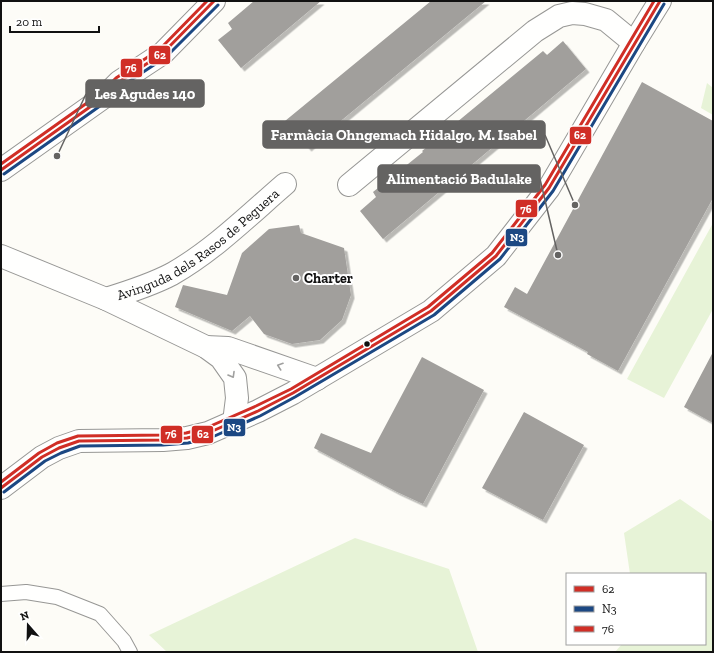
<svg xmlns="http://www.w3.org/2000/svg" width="714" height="653" viewBox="0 0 714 653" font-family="'Zilla Slab',serif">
  <defs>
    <filter id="shadow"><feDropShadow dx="3.5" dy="3.5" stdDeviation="0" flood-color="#0004"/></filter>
  </defs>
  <rect width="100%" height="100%" fill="#fdfcf7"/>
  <path fill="#e7f3d7" d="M707 83 713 88V115L701 108Z
    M713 223V309L664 398 627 379Z
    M680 499 713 522V652H615L622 644H705V574H630L624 533Z
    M355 538 449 569 478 652H167L149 635Z"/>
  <path fill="#a19f9c" filter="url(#shadow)" d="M254 1H321L241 68 218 40 232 29 228 23Z
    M431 1H486L308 148 285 121Z
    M563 41 586 69 383 239 360 211 376 197 373 192 423 152 422 151 543 51 547 55Z
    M642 82 713 121V198L618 371 587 354 588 352 504 307 515 287 527 294Z
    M299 225 301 233 344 248 351 295 342 320 320 340 292 344 264 334 250 316 232 331 175 307 183 285 227 295 242 253 269 229Z
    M713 352V423L684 407Z
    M422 357 484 390 423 504 397 492 314 448 321 433 371 453Z
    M524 412 584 445 543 520 482 488Z"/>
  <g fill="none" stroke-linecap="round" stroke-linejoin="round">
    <defs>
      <path id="lane" d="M1 594 26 592 57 597 100 614 124 641 130 652"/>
      <g id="street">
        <path d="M1 170 104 97 119 82 163 53 214 1"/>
        <path d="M349 185 535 31 559 16 572 13 585 14 606 20 634 43"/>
        <path d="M1 256 106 299 206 347 221 358 235 378 237 398 234 422"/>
        <path id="s1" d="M106 299C129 292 151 285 172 274 214 250 249 215 285 184"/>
        <path d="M206 347 228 348 317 379"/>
        <path d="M1 488 42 457 59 448 79 441 163 440 187 438 208 433 258 411 293 393 431 311 496 256 549 188 634 43 660 1"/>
      </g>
    </defs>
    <use href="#lane" stroke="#979795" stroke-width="16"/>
    <use href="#street" stroke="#979795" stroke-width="24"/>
    <use href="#lane" stroke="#fffffe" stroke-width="14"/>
    <use href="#street" stroke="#fffffe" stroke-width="22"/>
    <defs>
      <path id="bus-1" d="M1 170 104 97 119 82 163 53 214 1
        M1 488 42 457 59 448 79 441 163 440 187 438 208 433 258 411 293 393 431 311 496 256 549 188 660 1"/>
      <path id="bus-2" d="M4 174 107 101 122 86 166 57 218 5
        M4 492 45 461 61 453 80 446 163 445 188 443 210 438 260 416 295 397 434 315 500 259 553 191 664 4"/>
      <path id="bus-3" d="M1 164 101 93 116 78 160 49 207 1
        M1 482 39 453 57 443 78 436 163 435 186 433 206 428 256 406 291 389 428 307 492 253 545 185 654 1"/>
    </defs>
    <use href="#bus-1" stroke="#fff" stroke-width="6"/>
    <use href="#bus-2" stroke="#fff" stroke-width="6"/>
    <use href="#bus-3" stroke="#fff" stroke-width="6"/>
    <use href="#bus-1" stroke="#d02e26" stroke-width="3"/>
    <use href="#bus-2" stroke="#1c4883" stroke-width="3"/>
    <use href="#bus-3" stroke="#d02e26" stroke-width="3"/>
  </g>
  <defs><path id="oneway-chevron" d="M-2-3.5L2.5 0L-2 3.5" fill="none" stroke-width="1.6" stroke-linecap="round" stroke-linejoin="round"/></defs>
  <g stroke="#a0a09f">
    <use href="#oneway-chevron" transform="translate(280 366) rotate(-161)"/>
    <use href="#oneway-chevron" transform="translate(232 375) rotate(60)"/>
  </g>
  <circle fill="#646362" stroke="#fff" stroke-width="1.5" cx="296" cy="278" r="4"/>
  <circle fill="#111" stroke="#fff" stroke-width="1.5" cx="367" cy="344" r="3.5"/>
  <g text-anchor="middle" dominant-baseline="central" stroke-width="4" stroke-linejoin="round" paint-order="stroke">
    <g font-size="14" fill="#111" stroke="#fff">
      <text stroke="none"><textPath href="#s1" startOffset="108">Avinguda dels Rasos de Peguera</textPath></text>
    </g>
    <g font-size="14" font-weight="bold" fill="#111" stroke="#fff" text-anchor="start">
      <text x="304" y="278">Charter</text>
    </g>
  </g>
  <path fill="none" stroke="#646362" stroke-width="1.5" d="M57 156L86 94M575 205L545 135M558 255L540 179"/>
  <g fill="#646362" stroke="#fff" stroke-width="1.5">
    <circle cx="57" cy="156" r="4"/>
    <circle cx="575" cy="205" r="4"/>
    <circle cx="558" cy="255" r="4"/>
  </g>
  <g fill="#646362" stroke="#646362" stroke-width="1.5">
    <rect x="86" y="80" width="118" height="27" rx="4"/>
    <rect x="263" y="121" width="282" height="27" rx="4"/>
    <rect x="378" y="165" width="162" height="27" rx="4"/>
  </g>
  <g font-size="15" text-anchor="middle" font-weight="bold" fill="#fff">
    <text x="145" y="99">Les Agudes 140</text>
    <text x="404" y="140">Farmàcia Ohngemach Hidalgo, M. Isabel</text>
    <text x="459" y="184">Alimentació Badulake</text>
  </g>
  <g stroke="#fff" stroke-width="1.5">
    <rect x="148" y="45" width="23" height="20" rx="4" fill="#d02e26"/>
    <rect x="120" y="58" width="23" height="20" rx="4" fill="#d02e26"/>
    <rect x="569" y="126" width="23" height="19" rx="4" fill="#d02e26"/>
    <rect x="515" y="199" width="23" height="19" rx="4" fill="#d02e26"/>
    <rect x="505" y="228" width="23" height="19" rx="4" fill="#1c4883"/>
    <rect x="223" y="418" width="23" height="19" rx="4" fill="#1c4883"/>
    <rect x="191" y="425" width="23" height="19" rx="4" fill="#d02e26"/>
    <rect x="160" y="425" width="23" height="19" rx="4" fill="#d02e26"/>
  </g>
  <g font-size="11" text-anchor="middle" font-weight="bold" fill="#fff">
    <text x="160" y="59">62</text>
    <text x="131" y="72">76</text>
    <text x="580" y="139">62</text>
    <text x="526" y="213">76</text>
    <text x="517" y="241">N3</text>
    <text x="234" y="431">N3</text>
    <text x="203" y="438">62</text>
    <text x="171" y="438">76</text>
  </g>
  <rect width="714" height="653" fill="none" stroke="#111111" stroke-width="4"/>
  <rect x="566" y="573" width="140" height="72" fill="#ffffff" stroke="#a0a0a0"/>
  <rect x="574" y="586" width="20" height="6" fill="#d02e26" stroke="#a0a0a0"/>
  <text x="602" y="593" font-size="12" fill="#111111">62</text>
  <rect x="574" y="606" width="20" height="6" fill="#1c4883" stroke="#a0a0a0"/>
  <text x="602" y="613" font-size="12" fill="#111111">N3</text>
  <rect x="574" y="626" width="20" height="6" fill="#d02e26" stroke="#a0a0a0"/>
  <text x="602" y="633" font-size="12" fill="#111111">76</text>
  <g transform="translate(28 625) rotate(340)" stroke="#ffffff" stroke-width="3" paint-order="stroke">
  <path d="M0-3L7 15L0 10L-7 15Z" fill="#111111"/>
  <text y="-6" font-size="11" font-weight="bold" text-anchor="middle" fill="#111111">N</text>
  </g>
  <path d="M10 26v6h89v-6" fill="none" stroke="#111111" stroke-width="2"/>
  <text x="16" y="26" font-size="12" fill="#111111" stroke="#ffffff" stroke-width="3" paint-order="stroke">20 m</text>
</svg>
